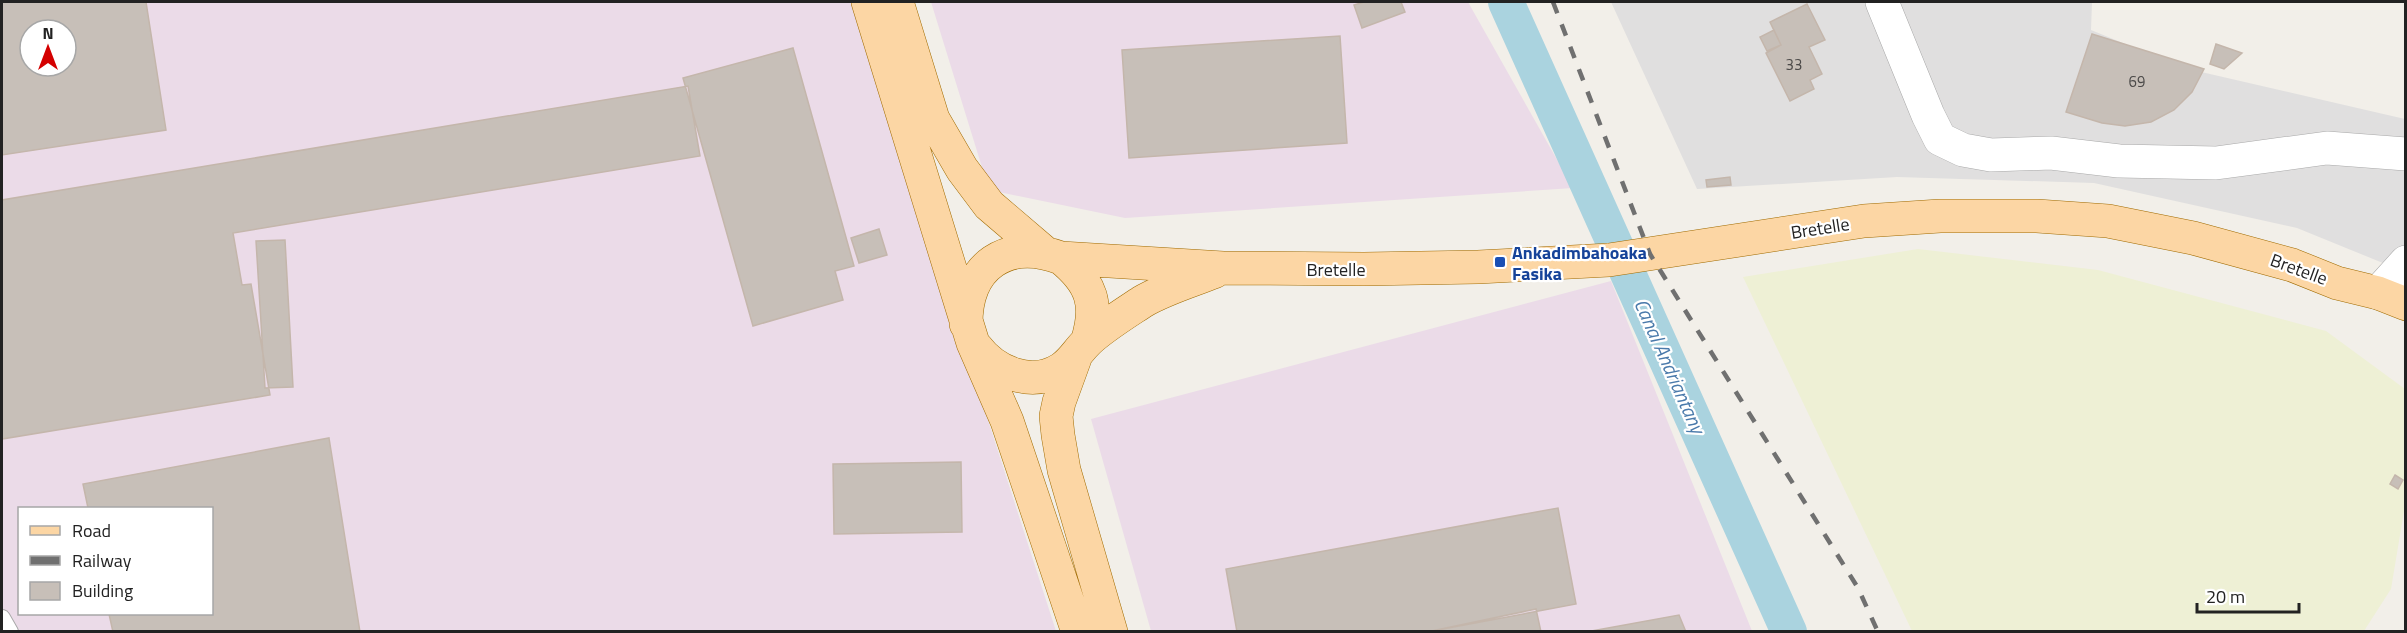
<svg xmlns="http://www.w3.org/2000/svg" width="2407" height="633" viewBox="0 0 2407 633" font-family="'Titillium Web',sans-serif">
  <rect width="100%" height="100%" fill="#f2efe9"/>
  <path fill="#e0dfdf" d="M1611 2H2092L2091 30 2184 68 2405 119V272L2297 228 2094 183 1897 177 1697 189Z"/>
  <path fill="#ebdbe8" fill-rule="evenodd" d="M2 2H853L1056 631H2ZM30 30H66V66H30ZM20 508H212V614H20Z
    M931 2H1468L1573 188 1125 218 989 190Z
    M1611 281 1752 631H1151L1091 419Z"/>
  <path fill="#eef0d5" d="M1918 249 2098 270 2326 331 2405 389V505L2391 589 2364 631H1912L1743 277Z"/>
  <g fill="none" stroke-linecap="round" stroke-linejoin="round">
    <path stroke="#aad3df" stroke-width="36" d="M1506 2 1789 632"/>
  </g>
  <path fill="#c7bfb8" stroke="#c4b6ab" stroke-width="1.5" fill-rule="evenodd" d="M2 2H146L166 130 2 155ZM30 30H66V66H30Z
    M1364 2H1401L1405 12 1362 28 1354 5Z
    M1807 4 1825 40 1809 47 1822 74 1810 80 1814 89 1790 101 1766 53 1781 45 1770 22Z
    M1774 30 1781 45 1767 51 1760 37Z
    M2092 34 2204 69 2192 92 2174 110 2151 122 2125 126 2102 123 2066 112Z
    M1340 36 1347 143 1129 158 1122 50Z
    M2216 44 2242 53 2224 69 2210 64Z
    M793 48 854 266 835 271 843 300 753 326 683 78Z
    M688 86 700 156 233 233 242 285 251 284 270 395 2 439V200Z
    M1730 177 1731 185 1707 187 1706 180Z
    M879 229 887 255 859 263 851 238Z
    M285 240 293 387 265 388 256 241Z
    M329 438 360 632H113L109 614H212V508H88L83 484Z
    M961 462 962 532 834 534 833 464Z
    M2395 475 2403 480 2398 489 2390 484Z
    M1558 508 1576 604 1427 632H1237L1226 569Z
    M1536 609 1541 632H1427Z
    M1679 615 1686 632H1586Z"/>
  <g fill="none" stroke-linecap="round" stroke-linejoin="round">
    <defs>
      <path id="lane" d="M2 618 10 632"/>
      <path id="street" d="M1882 2 1928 115 1940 139 1963 150 1991 155 2051 153 2119 161 2216 163 2327 148 2406 154
        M2378 293 2406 262"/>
      <path id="primary" d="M868 2 973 343 1007 421 1078 632
        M897 2 933 119 962 169 989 205 1044 252
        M1061 258C1092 283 1099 305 1087 342
        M966 324C966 265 1007 238 1061 258L1223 268 1364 269 1478 267 1609 260 1864 221 1940 216H2037L2108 221 2193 238 2292 265 2337 283 2378 293 2406 304
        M976 347C995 372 1031 388 1061 369 1072 362 1077 352 1086 343 1098 330 1127 312 1142 302 1164 289 1191 281 1214 272
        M1075 358 1059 402 1056 416 1058 435 1064 470 1111 632"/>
    </defs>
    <use href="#lane" stroke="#a9a9a9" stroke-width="18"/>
    <use href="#street" stroke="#a9a9a9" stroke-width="34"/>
    <use href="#primary" stroke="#a06b00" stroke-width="34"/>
    <use href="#lane" stroke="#fff" stroke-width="16"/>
    <use href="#street" stroke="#fff" stroke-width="33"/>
    <use href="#primary" stroke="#fcd6a4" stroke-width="33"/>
    <path stroke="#707070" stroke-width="4.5" stroke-dasharray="12 12" stroke-linecap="butt" d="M1553 2 1650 254 1858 588 1878 632"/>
  </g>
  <rect fill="#1a4fb4" stroke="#fff" stroke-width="2" x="1494" y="256" width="12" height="12" rx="3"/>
  <g text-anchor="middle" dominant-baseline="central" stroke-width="4.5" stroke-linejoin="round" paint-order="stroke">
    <g font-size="15" fill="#4b4948">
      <text x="1794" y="64">33</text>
      <text x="2137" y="81">69</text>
    </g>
    <g font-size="18" fill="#222" stroke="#fff">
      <text transform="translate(1820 228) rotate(-9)">Bretelle</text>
      <text x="1336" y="269">Bretelle</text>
      <text transform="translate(2299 269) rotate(20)">Bretelle</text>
    </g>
    <g font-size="18" font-weight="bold" fill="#164399" stroke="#fff" text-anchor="start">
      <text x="1512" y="252">Ankadimbahoaka<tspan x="1512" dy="21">Fasika</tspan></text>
    </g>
    <g font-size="20" font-style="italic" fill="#4a7aab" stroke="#fff">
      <text transform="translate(1670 366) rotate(66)">Canal Andriantany</text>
    </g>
  </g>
  <rect width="2407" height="633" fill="none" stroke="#222222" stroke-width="6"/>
  <rect x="18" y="507" width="195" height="108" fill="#ffffff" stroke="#a7a7a7" stroke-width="1.5"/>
  <rect x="30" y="526" width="30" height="9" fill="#fcd6a4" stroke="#a7a7a7" stroke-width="1.5"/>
  <text x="72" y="537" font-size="18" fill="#222222">Road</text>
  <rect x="30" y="556" width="30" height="9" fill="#707070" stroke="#a7a7a7" stroke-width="1.5"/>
  <text x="72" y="567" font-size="18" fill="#222222">Railway</text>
  <rect x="30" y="582" width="30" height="18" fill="#c7bfb8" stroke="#a7a7a7" stroke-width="1.5"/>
  <text x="72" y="597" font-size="18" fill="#222222">Building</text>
  <g transform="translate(48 48)"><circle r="28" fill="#ffffff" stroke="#a7a7a7" stroke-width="1.5"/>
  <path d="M0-4.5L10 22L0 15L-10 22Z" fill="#d40000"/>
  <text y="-9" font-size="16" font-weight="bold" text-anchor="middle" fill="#222222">N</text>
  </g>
  <path d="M2197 603v9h102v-9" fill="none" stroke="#222222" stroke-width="3"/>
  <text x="2206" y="603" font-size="18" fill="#222222" stroke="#ffffff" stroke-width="4.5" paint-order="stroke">20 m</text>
</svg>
